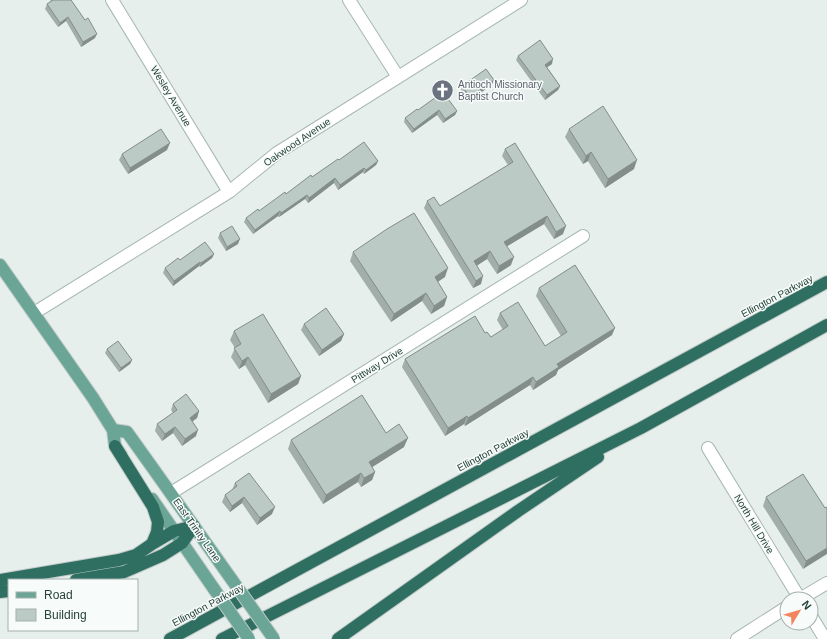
<svg xmlns="http://www.w3.org/2000/svg" width="827" height="639" viewBox="0 0 827 639" font-family="Arial,sans-serif">
  <rect width="100%" height="100%" fill="#e6efeb"/>
  <g fill="none" stroke-linecap="round" stroke-linejoin="round">
    <defs>
      <path id="minor" d="M112 0 229 192
        M349 0 398 77
        M34 313 229 192 277 153 521 0
        M708 448 800 599
        M171 493 583 236
        M800 599 827 583
        M811 616 825 639
        M737 639 787 607"/>
      <path id="major" d="M0 265 93 398 113 430 115 446 121 455
        M113 430 127 432 157 474 232 580
        M152 499 214 589"/>
      <path id="highway" d="M152 544 174 531 194 526
        M0 580 119 560 136 555 152 544 157 532 158 522 153 507 115 446
        M76 580 124 572 163 555 182 543 194 526
        M0 592 9 591
        M170 639 827 282
        M222 639 641 428 827 325
        M338 639 518 511 598 457"/>
    </defs>
    <use href="#minor" stroke="#a8b8b2" stroke-width="14"/>
    <use href="#major" stroke="#c2cac8" stroke-width="14"/>
    <use href="#highway" stroke="#c2cac8" stroke-width="14"/>
    <use href="#minor" stroke="#fff" stroke-width="12"/>
    <use href="#major" stroke="#6aa596" stroke-width="12"/>
    <use href="#highway" stroke="#2f6f62" stroke-width="12"/>
    <defs>
      <path id="major-bridge" d="M232 580 274 639
        M214 589 249 639"/>
    </defs>
    <use href="#major-bridge" stroke="#c2cac8" stroke-width="14" stroke-linecap="butt"/>
    <use href="#major-bridge" stroke="#6aa596" stroke-width="12"/>
  </g>
  <path fill="#a1aea9" d="M50 0H71L95 38 81 47 66 21 58 27 45 9 47 4 51 1Z
    M518 56 552 64 547 67 560 86 558 90 545 100 516 60Z
    M494 80 492 84 469 102 461 91 462 86Z
    M418 110 457 111 455 115 443 123 437 115 412 133 404 122 405 118Z
    M569 129 634 169 605 188 588 161 583 164 565 137Z
    M505 149 563 234 554 239 544 224 507 246 511 265 497 274 487 259 477 265 481 284 473 288 424 208 427 201 440 206 508 165 502 156Z
    M167 150 128 174 119 160 122 154Z
    M339 160 378 161 376 165 364 174 363 172 338 190 334 183 308 203 305 199 279 217 278 216 253 234 244 222 246 218 259 211Z
    M220 233 238 244 226 251 218 238Z
    M353 252 445 277 438 282 447 297 444 306 431 314 422 301 391 322 350 261Z
    M214 254 212 258 200 267 199 266 173 286 163 273 165 268 180 260Z
    M539 288 612 335 558 370 556 375 533 390 530 385 465 426 464 424 445 436 402 367 405 359 485 333 491 337 503 330 497 320 500 313 545 346 561 336 536 296Z
    M304 324 344 334 341 341 319 356 301 330Z
    M234 331 301 376 298 384 268 403 245 365 239 369 231 357 235 348 230 340Z
    M107 349 132 360 130 364 119 372 105 353Z
    M173 404 199 411 197 418 192 422 196 436 182 446 173 433 162 441 155 431 157 424 173 413 171 410Z
    M386 433 404 447 372 467 375 472 372 480 361 487 358 482 323 504 288 449 291 440Z
    M235 483 272 514 257 525 242 503 230 512 222 502 225 495 232 490Z
    M766 497 825 508 827 507 803 569 763 506Z"/>
  <path fill="#838d89" d="M68 17 66 21 58 27 60 23Z
    M97 34 95 38 81 47 83 42Z
    M553 59 552 64 543 70 545 65Z
    M494 80 492 84 469 102 470 97Z
    M560 86 558 90 545 100 547 95Z
    M439 110 437 115 412 133 414 129Z
    M457 111 455 115 443 123 445 119Z
    M170 143 167 150 128 174 130 168Z
    M591 152 588 161 583 164 586 156Z
    M637 160 634 169 605 188 608 179Z
    M378 161 376 165 364 174 366 170Z
    M364 168 363 172 338 190 340 185Z
    M335 178 334 183 308 203 309 198Z
    M307 195 305 199 279 217 281 213Z
    M280 211 278 216 253 234 255 230Z
    M547 216 544 224 501 250 504 242Z
    M566 226 563 234 554 239 556 232Z
    M240 239 238 244 226 251 227 247Z
    M490 251 487 259 472 269 474 261Z
    M214 254 212 258 200 267 201 263Z
    M514 257 511 265 497 274 499 266Z
    M200 262 199 266 173 286 174 281Z
    M448 268 445 277 432 285 435 277Z
    M483 276 481 284 473 288 476 281Z
    M426 293 422 301 391 322 394 314Z
    M447 297 444 306 431 314 434 306Z
    M615 328 612 335 558 370 556 375 533 390 536 382 557 364Z
    M344 334 341 341 319 356 322 350Z
    M248 357 245 365 239 369 242 361Z
    M132 360 130 364 119 372 121 368Z
    M301 376 298 384 268 403 271 394Z
    M533 377 530 385 465 426 468 418Z
    M199 411 197 418 187 425 190 418Z
    M467 416 464 424 445 436 448 428Z
    M175 427 173 433 162 441 165 434Z
    M198 430 196 436 182 446 185 439Z
    M408 438 404 447 366 471 369 462Z
    M375 472 372 480 361 487 364 478Z
    M361 473 358 482 323 504 326 495Z
    M244 497 242 503 230 512 232 506Z
    M275 507 272 514 257 525 260 518Z
    M827 548V554L803 569 806 561Z"/>
  <path fill="#bbcac4" stroke="#838d89" d="M53 0H71L85 20 88 18 97 34 83 42 68 17 60 23 47 4Z
    M540 40 553 59 545 65 560 86 547 95 518 56Z
    M486 69 494 80 470 97 462 86Z
    M443 92 457 111 445 119 439 110 414 129 405 118 417 109 418 110Z
    M603 106 637 160 608 179 591 152 586 156 569 129Z
    M161 129 170 143 130 168 122 154Z
    M364 142 378 161 366 170 364 168 340 185 335 178 309 198 307 195 281 213 280 211 255 230 246 218 258 209 259 211 285 192 286 194 311 175 312 177 338 159 339 160Z
    M515 143 566 226 556 232 547 216 504 242 514 257 499 266 490 251 474 261 483 276 476 281 427 201 434 197 440 206 513 162 505 149Z
    M414 213 448 268 435 277 447 297 434 306 426 293 394 314 353 252 387 229Z
    M232 226 240 239 227 247 220 233Z
    M205 242 214 254 201 263 200 262 174 281 165 268 178 258 180 260Z
    M575 265 615 328 557 364 559 367 536 382 533 377 468 418 467 416 448 428 405 359 475 316 485 333 487 332 491 337 508 326 500 313 518 302 545 346 567 332 539 288Z
    M326 308 344 334 322 350 304 324Z
    M263 314 301 376 271 394 248 357 242 361 234 348 241 344 234 331Z
    M118 341 132 360 121 368 107 349Z
    M186 394 199 411 190 418 198 430 185 439 175 427 165 434 157 424 177 410 173 404Z
    M362 395 386 433 399 424 408 438 369 462 375 472 364 478 361 473 326 495 291 440Z
    M249 473 275 507 260 518 244 497 232 506 225 495 237 486 235 483Z
    M803 474 825 508 827 507V548L806 561 766 497Z"/>
  <defs>
    <symbol id="church-disc" viewBox="-11 -11 22 22"><circle r="9.5" fill="#6b7280" stroke="#f7fbf9"/><path d="M-1.2-6h2.4v3.5h3.3v2.4h-3.3V6h-2.4V-.1h-3.3v-2.4h3.3Z" fill="#fff"/></symbol>
  </defs>
  <g fill-rule="evenodd">
    <use href="#church-disc" x="430" y="78" width="25" height="25"/>
  </g>
  <g text-anchor="middle" dominant-baseline="central" stroke-width="3" stroke-linejoin="round" paint-order="stroke">
    <g font-size="10" fill="#5b616d" stroke="#f7fbf9" text-anchor="start">
      <text x="458" y="84">Antioch Missionary<tspan x="458" dy="12">Baptist Church</tspan></text>
    </g>
    <g font-size="10" fill="#24423a" stroke="#f7fbf9">
      <text transform="translate(171 96) rotate(59)">Wesley Avenue</text>
      <text transform="translate(297 142) rotate(-34)">Oakwood Avenue</text>
      <text transform="translate(777 296) rotate(-28)">Ellington Parkway</text>
      <text transform="translate(377 365) rotate(-32)">Pittway Drive</text>
      <text transform="translate(493 450) rotate(-28)">Ellington Parkway</text>
      <text transform="translate(754 524) rotate(59)">North Hill Drive</text>
      <text transform="translate(197 530) rotate(55)">East Trinity Lane</text>
      <text transform="translate(208 605) rotate(-28)">Ellington Parkway</text>
    </g>
  </g>
  <rect x="8" y="579" width="130" height="52" fill="#f7fbf9" stroke="#a3b1ad"/>
  <rect x="16" y="592" width="20" height="6" fill="#6aa596" stroke="#a3b1ad"/>
  <text x="44" y="599" font-size="12" fill="#24423a">Road</text>
  <rect x="16" y="609" width="20" height="12" fill="#bbcac4" stroke="#a3b1ad"/>
  <text x="44" y="619" font-size="12" fill="#24423a">Building</text>
  <g transform="translate(799 611) rotate(52)"><circle r="19" fill="#f7fbf9" stroke="#a3b1ad"/>
  <path d="M0-3L7 15L0 10L-7 15Z" fill="#f4845f"/>
  <text y="-6" font-size="11" font-weight="bold" text-anchor="middle" fill="#24423a">N</text>
  </g>
</svg>
